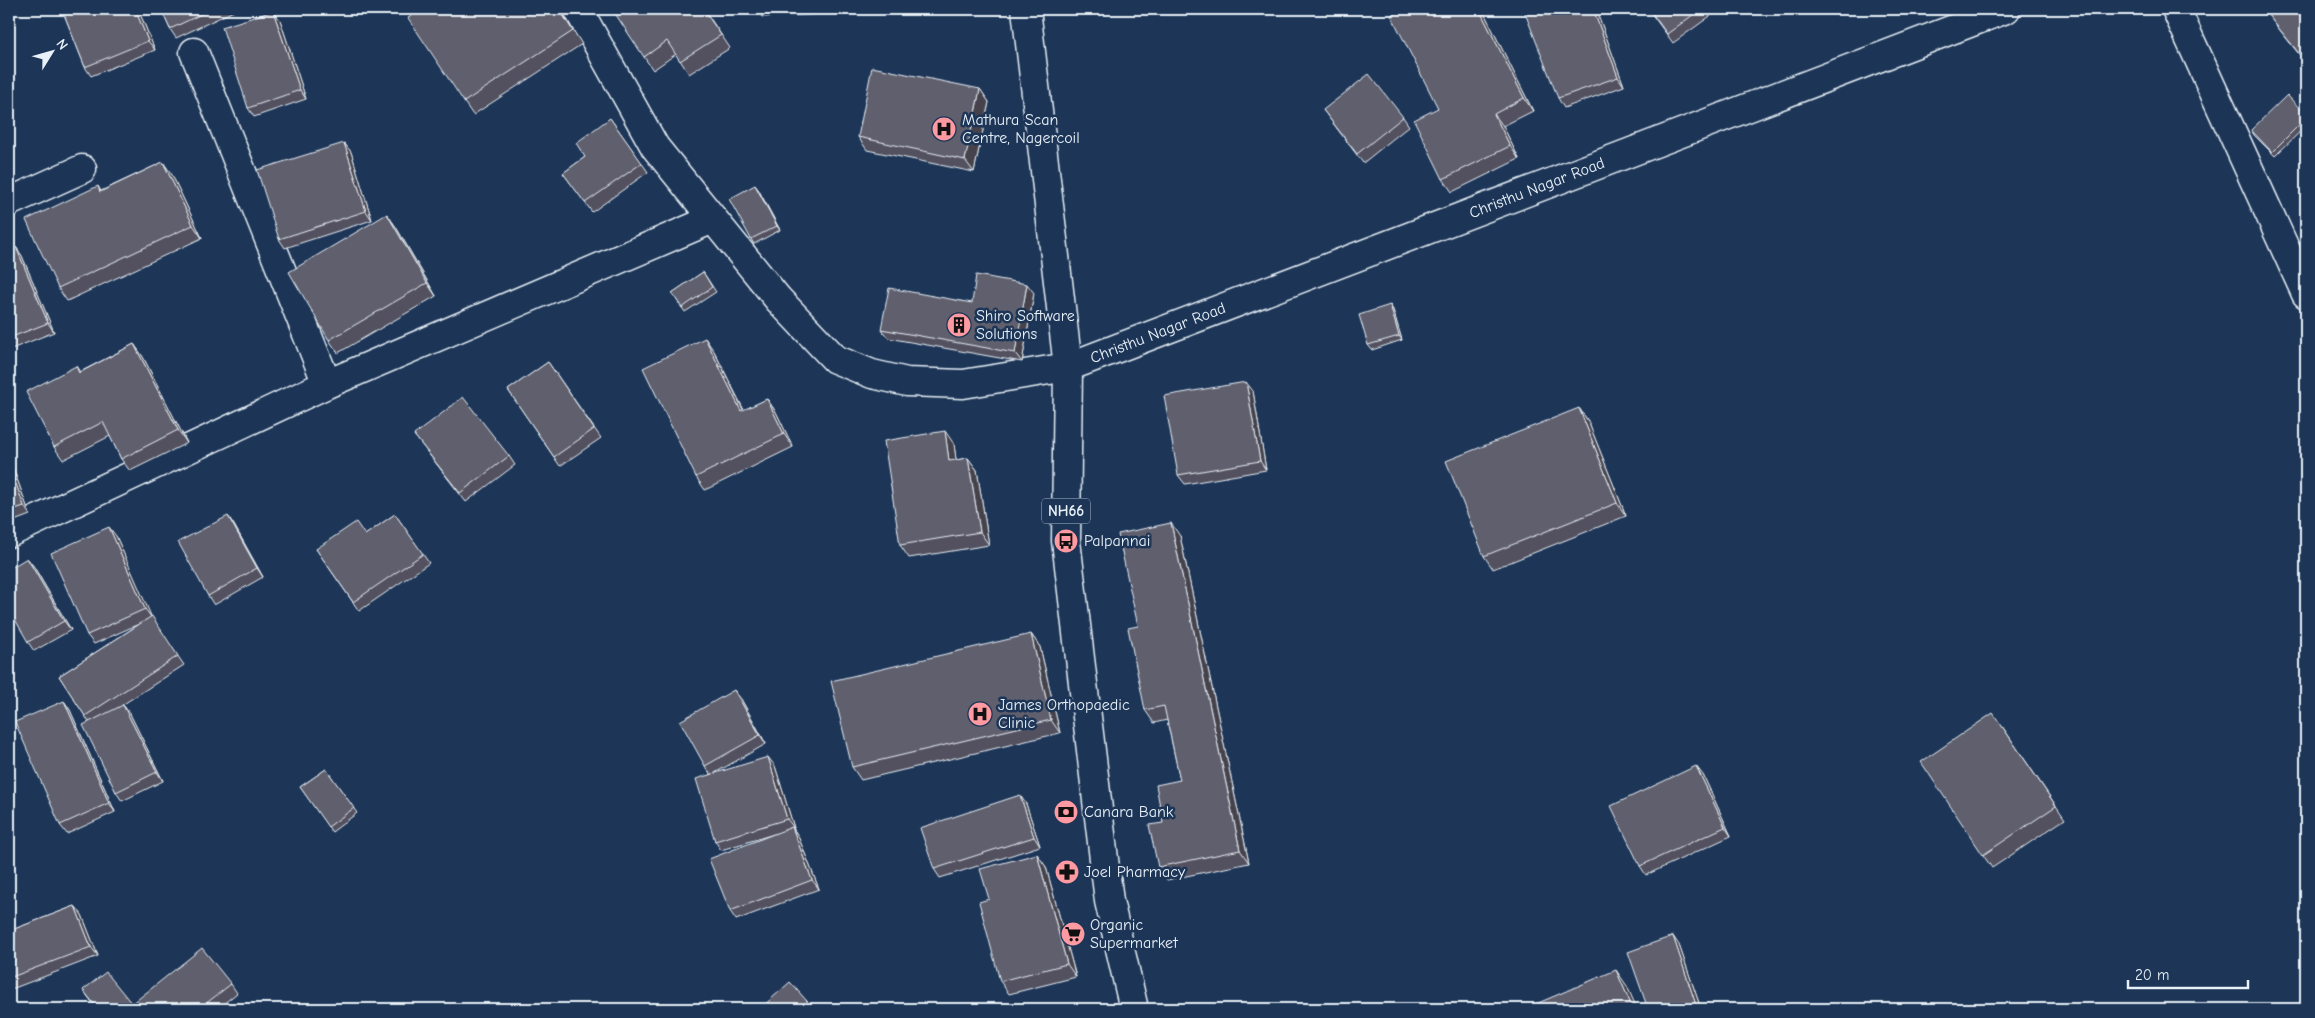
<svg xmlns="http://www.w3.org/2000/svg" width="2315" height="1018" viewBox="0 0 2315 1018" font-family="'Comic Neue',sans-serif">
  <rect width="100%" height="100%" fill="#1d3557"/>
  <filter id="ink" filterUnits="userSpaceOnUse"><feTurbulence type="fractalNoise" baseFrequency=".02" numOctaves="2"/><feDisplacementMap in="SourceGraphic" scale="10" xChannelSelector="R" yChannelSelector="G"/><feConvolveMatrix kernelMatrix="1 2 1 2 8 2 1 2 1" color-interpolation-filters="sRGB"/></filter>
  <g filter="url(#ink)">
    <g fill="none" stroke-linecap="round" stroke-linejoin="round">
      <defs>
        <path id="minor" d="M578 9 655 147 778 299 835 359 872 374 907 382 963 384 1068 367 2006 9
          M2176 9 2306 294
          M194 52 327 384
          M9 202 82 169
          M9 533 327 384 713 219"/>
        <path id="highway" d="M1026 9 1068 367 1066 541 1109 901 1134 1009"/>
      </defs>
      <use href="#minor" stroke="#e8f1f8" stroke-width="31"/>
      <use href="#highway" stroke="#e8f1f8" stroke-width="31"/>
      <use href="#minor" stroke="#1d3557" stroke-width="28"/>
      <use href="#highway" stroke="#1d3557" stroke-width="28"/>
    </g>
    <path fill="#53515e" stroke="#e8f1f8" d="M62 9H138L155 50 91 76 85 67Z
      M161 9H238L176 38 170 29Z
      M422 9H559L582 44 473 115 464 102Z
      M704 9 730 48 689 74 676 54 653 70 644 57Z
      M757 9H931L762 17Z
      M1482 9 1533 111 1503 126 1519 159 1452 192 1443 179 1438 108Z
      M1596 9 1624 86 1564 108 1558 98Z
      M1648 9H1720L1673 43Z
      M2306 9V63L2275 24 2268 15Z
      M273 11 280 20 306 99 254 117 248 108Z
      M980 89 989 102 974 172 867 150 858 137Z
      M1323 110 1403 117 1409 126 1363 163Z
      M2306 115V126L2275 156 2254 135 2251 130Z
      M610 118 648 172 592 212 563 173 585 157Z
      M344 143 351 152 372 220 285 248 279 239Z
      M163 162 172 175 202 238 67 301 58 288 98 186 101 191Z
      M758 189 780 230 754 244 751 239Z
      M387 214 396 227 436 296 338 353 329 340Z
      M16 247 22 256 54 332 9 350V250Z
      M703 272 716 292 685 312 672 293Z
      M1034 293 1022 362 888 338 881 329 972 303Z
      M1390 305 1393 310 1402 340 1372 350 1368 345Z
      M134 344 143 357 187 443 130 471 121 459 110 436 63 460 54 447 76 366 80 372Z
      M714 351 744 410 767 399 776 412 793 447 705 490 696 477Z
      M548 362 601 438 560 466 508 390Z
      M1253 391 1266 470 1185 484 1178 475Z
      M1579 408 1588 421 1626 516 1493 569 1484 556Z
      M414 435 509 456 515 465 466 502Z
      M954 444 956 460 968 458 977 470 989 545 909 558 900 545Z
      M9 457 30 515 9 523Z
      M395 514 429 563 359 611 316 549 365 535Z
      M228 516 234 525 263 577 214 605 208 596Z
      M116 536 151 617 184 665 122 705H123L130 714 163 781 122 801 116 792 89 722 59 676 141 623 94 644 87 635Z
      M1180 536 1249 863 1167 880 1158 867 1163 823 1180 780 1167 720 1154 723 1145 710 1138 626Z
      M27 558 34 567 71 630 34 651 28 642Z
      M1031 634 1040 647 1060 733 861 780 852 767Z
      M741 699 766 744 713 774 775 766 794 828H793L798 836 819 889 736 920 730 911 774 834 721 850 715 841 711 775 705 766Z
      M64 701 70 710 115 812 67 834 60 825Z
      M2002 726 2065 819 1992 868 1983 855Z
      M326 769 357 813 332 832 300 787Z
      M1703 775 1731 836 1646 875 1640 866Z
      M1026 804 1040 846 940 878 934 869Z
      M1037 854 1046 867 1076 977 1009 994 1000 981 989 899Z
      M75 906 82 915 98 956 9 990V931Z
      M1679 945 1701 1009H1648Z
      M231 984 237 993 217 1009H97L83 990 132 1004Z"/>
    <path fill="#44424c" stroke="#e8f1f8" d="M135 9H138L155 50 148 41Z
      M1479 9H1482L1533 111 1524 98Z
      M1593 9H1596L1624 86 1618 77Z
      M273 11 280 20 306 99 300 90Z
      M980 89 989 102 974 172 965 160Z
      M1494 114 1503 126 1519 159 1510 146Z
      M344 143 351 152 372 220 366 211Z
      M163 162 172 175 202 238 193 225Z
      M755 185 758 189 780 230 777 226Z
      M387 214 396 227 436 296 427 283Z
      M16 247 22 256 54 332 48 323Z
      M1027 284 1034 293 1022 362 1015 353Z
      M1390 305 1393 310 1402 340 1399 336Z
      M705 338 714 351 750 424 741 411Z
      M134 344 143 357 187 443 178 430Z
      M1246 382 1253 391 1266 470 1260 461Z
      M767 399 776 412 793 447 784 434Z
      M1579 408 1588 421 1626 516 1617 503Z
      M945 431 954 444 958 474 949 461Z
      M9 457 30 515 24 506 9 465Z
      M968 458 977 470 989 545 980 532Z
      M228 516 234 525 263 577 257 568Z
      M1171 523 1180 536 1249 863 1240 850Z
      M109 527 116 536 152 618 145 609Z
      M27 558 34 567 71 630 64 621Z
      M1031 634 1040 647 1060 733 1051 720Z
      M734 690 741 699 766 744 760 735Z
      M64 701 70 710 115 812 109 803Z
      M123 705 130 714 163 781 157 772Z
      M768 757 775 766 794 828 787 819Z
      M1696 766 1703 775 1731 836 1725 827Z
      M1020 795 1026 804 1040 846 1034 837Z
      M792 827 798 836 819 889 812 880Z
      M1037 854 1046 867 1076 977 1067 964Z
      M75 906 82 915 98 956 91 947Z
      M1673 936 1679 945 1701 1009H1699L1696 1005Z
      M1616 970 1627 986 1637 1009H1633Z"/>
    <path fill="#615e6d" stroke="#e8f1f8" d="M62 9H135L148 41 85 67Z
      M161 9H212L170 29Z
      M422 9H559L573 31 464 102 408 18Z
      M612 9H703L721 35 680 61 667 41 644 57Z
      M1404 9H1479L1524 98 1494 114 1510 146 1443 179 1414 120 1438 108 1391 15Z
      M1536 9H1593L1618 77 1558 98 1525 13Z
      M1649 9H1701L1667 34Z
      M2276 9H2306V62L2268 15Z
      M273 11 300 90 248 108 222 27Z
      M872 67 980 89 965 160 858 137Z
      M1369 74 1403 117 1357 154 1323 110Z
      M2287 95 2306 115V118L2272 152 2251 130Z
      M610 118 642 163 585 203 563 173 585 157 576 143Z
      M344 143 366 211 279 239 257 170Z
      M163 162 193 225 58 288 26 220 98 186 100 192Z
      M755 185 777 226 751 239 729 199Z
      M387 214 427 283 329 340 289 272Z
      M2306 242V255L2302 244Z
      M16 247 48 323 9 338V250Z
      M703 272 712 287 682 308 672 293Z
      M976 275 1027 284 1015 353 881 329 889 288 972 303Z
      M1390 305 1399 336 1368 345 1359 315Z
      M705 338 741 411 767 399 784 434 696 477 643 368Z
      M134 344 178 430 121 459 103 422 54 447 26 392 76 366 79 373Z
      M548 362 594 429 554 457 508 390Z
      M1246 382 1260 461 1178 475 1164 396Z
      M463 397 509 456 460 493 414 435Z
      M1579 408 1617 503 1484 556 1446 461Z
      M945 431 949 461 968 458 980 532 900 545 884 441Z
      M9 465 24 506 9 511Z
      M395 514 423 554 353 602 316 549 356 522 365 535Z
      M228 516 257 568 208 596 178 542Z
      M1171 523 1240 850 1158 867 1149 825 1163 823 1156 785 1180 780 1164 706 1145 710 1128 628 1138 626 1118 534Z
      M109 527 145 609 87 635 51 553Z
      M27 558 64 621 28 642 9 609V569Z
      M152 616 178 656 85 716 59 676Z
      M1031 634 1051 720 852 767 831 681Z
      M734 690 760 735 705 766 680 721Z
      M64 701 109 803 60 825 15 722Z
      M123 705 157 772 116 792 83 725Z
      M1993 713 2056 806 1983 855 1921 762Z
      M768 757 787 819 715 841 696 779Z
      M1696 766 1725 827 1640 866 1611 806Z
      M326 769 354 808 328 827 300 787Z
      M1020 795 1034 837 934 869 920 828Z
      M792 827 812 880 730 911 709 859Z
      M1037 854 1067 964 1000 981 979 902 989 899 980 869Z
      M75 906 91 947 9 978V931Z
      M1673 936 1696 1005 1683 1009H1648L1628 952Z
      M202 948 231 984 199 1009H98L83 990 106 972 132 1004Z
      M1616 970 1633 1009H1524Z
      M790 982 814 1009H763L761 1008Z"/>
  </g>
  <defs>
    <symbol id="hospital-disc" viewBox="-11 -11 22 22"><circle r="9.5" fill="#ff9aa2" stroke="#1d3557"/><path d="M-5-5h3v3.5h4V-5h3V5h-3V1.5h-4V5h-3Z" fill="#111"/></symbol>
    <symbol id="building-disc" viewBox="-11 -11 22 22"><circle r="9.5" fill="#ff9aa2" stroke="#1d3557"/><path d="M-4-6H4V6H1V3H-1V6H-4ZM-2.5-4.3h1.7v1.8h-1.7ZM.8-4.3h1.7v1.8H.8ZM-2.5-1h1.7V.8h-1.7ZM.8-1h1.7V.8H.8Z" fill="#111"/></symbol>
    <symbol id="bus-disc" viewBox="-11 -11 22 22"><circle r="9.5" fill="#ff9aa2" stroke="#1d3557"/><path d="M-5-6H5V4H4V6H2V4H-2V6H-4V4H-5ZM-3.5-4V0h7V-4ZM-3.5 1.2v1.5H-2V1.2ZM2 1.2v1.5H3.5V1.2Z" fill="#111"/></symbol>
    <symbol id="bank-disc" viewBox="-11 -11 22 22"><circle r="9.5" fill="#ff9aa2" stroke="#1d3557"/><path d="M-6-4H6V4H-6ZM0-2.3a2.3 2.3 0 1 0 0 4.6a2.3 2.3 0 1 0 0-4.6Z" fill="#111"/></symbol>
    <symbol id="pharmacy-disc" viewBox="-11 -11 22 22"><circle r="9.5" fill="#ff9aa2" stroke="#1d3557"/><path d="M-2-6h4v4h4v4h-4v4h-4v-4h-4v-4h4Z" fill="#111"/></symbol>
    <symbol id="supermarket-disc" viewBox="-11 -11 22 22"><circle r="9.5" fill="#ff9aa2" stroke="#1d3557"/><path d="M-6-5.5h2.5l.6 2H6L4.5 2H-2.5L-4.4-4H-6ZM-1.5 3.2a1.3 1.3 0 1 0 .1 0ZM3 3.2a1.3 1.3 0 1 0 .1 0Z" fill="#111"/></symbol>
  </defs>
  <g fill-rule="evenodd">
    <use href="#hospital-disc" x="930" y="115" width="28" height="28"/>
    <use href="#building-disc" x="945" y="311" width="28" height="28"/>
    <use href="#bus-disc" x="1052" y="527" width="28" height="28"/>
    <use href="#hospital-disc" x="966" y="700" width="28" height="28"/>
    <use href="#bank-disc" x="1052" y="798" width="28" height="28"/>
    <use href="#pharmacy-disc" x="1053" y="858" width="28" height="28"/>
    <use href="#supermarket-disc" x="1059" y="920" width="28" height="28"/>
  </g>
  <g text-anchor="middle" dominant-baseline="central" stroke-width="5" stroke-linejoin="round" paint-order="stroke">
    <rect fill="#1d3557" stroke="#abb9c8" stroke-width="1" x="1042" y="498.5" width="48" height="25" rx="4"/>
    <g font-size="15" font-weight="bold" fill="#e8f1f8">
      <text x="1066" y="511">NH66</text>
    </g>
    <g font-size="16" fill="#e8f1f8" stroke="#1d3557" text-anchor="start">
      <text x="962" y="120">Mathura Scan<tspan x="962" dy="18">Centre, Nagercoil</tspan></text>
      <text x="976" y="316">Shiro Software<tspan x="976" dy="18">Solutions</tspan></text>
      <text x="1084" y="541">Palpannai</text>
      <text x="998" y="705">James Orthopaedic<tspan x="998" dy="18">Clinic</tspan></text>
      <text x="1084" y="812">Canara Bank</text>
      <text x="1084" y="872">Joel Pharmacy</text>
      <text x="1090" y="925">Organic<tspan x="1090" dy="18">Supermarket</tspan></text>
    </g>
    <g font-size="16" fill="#e8f1f8" stroke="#1d3557">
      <text transform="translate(1537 188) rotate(-21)">Christhu Nagar Road</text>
      <text transform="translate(1158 333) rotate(-21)">Christhu Nagar Road</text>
    </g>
  </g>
  <rect width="2315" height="1018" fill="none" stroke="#1d3557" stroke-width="30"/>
  <rect x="15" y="15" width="2285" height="988" fill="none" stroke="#e8f1f8" stroke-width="2" filter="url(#ink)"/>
  <g transform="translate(52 52) rotate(53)" stroke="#1d3557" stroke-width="4" paint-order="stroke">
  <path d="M0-4L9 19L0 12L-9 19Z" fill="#e8f1f8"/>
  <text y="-8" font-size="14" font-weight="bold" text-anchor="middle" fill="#e8f1f8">N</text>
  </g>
  <path d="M2128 980v8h120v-8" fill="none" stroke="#e8f1f8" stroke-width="2.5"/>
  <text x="2135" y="980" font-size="15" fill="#e8f1f8" stroke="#1d3557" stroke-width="4" paint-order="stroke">20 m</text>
</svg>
